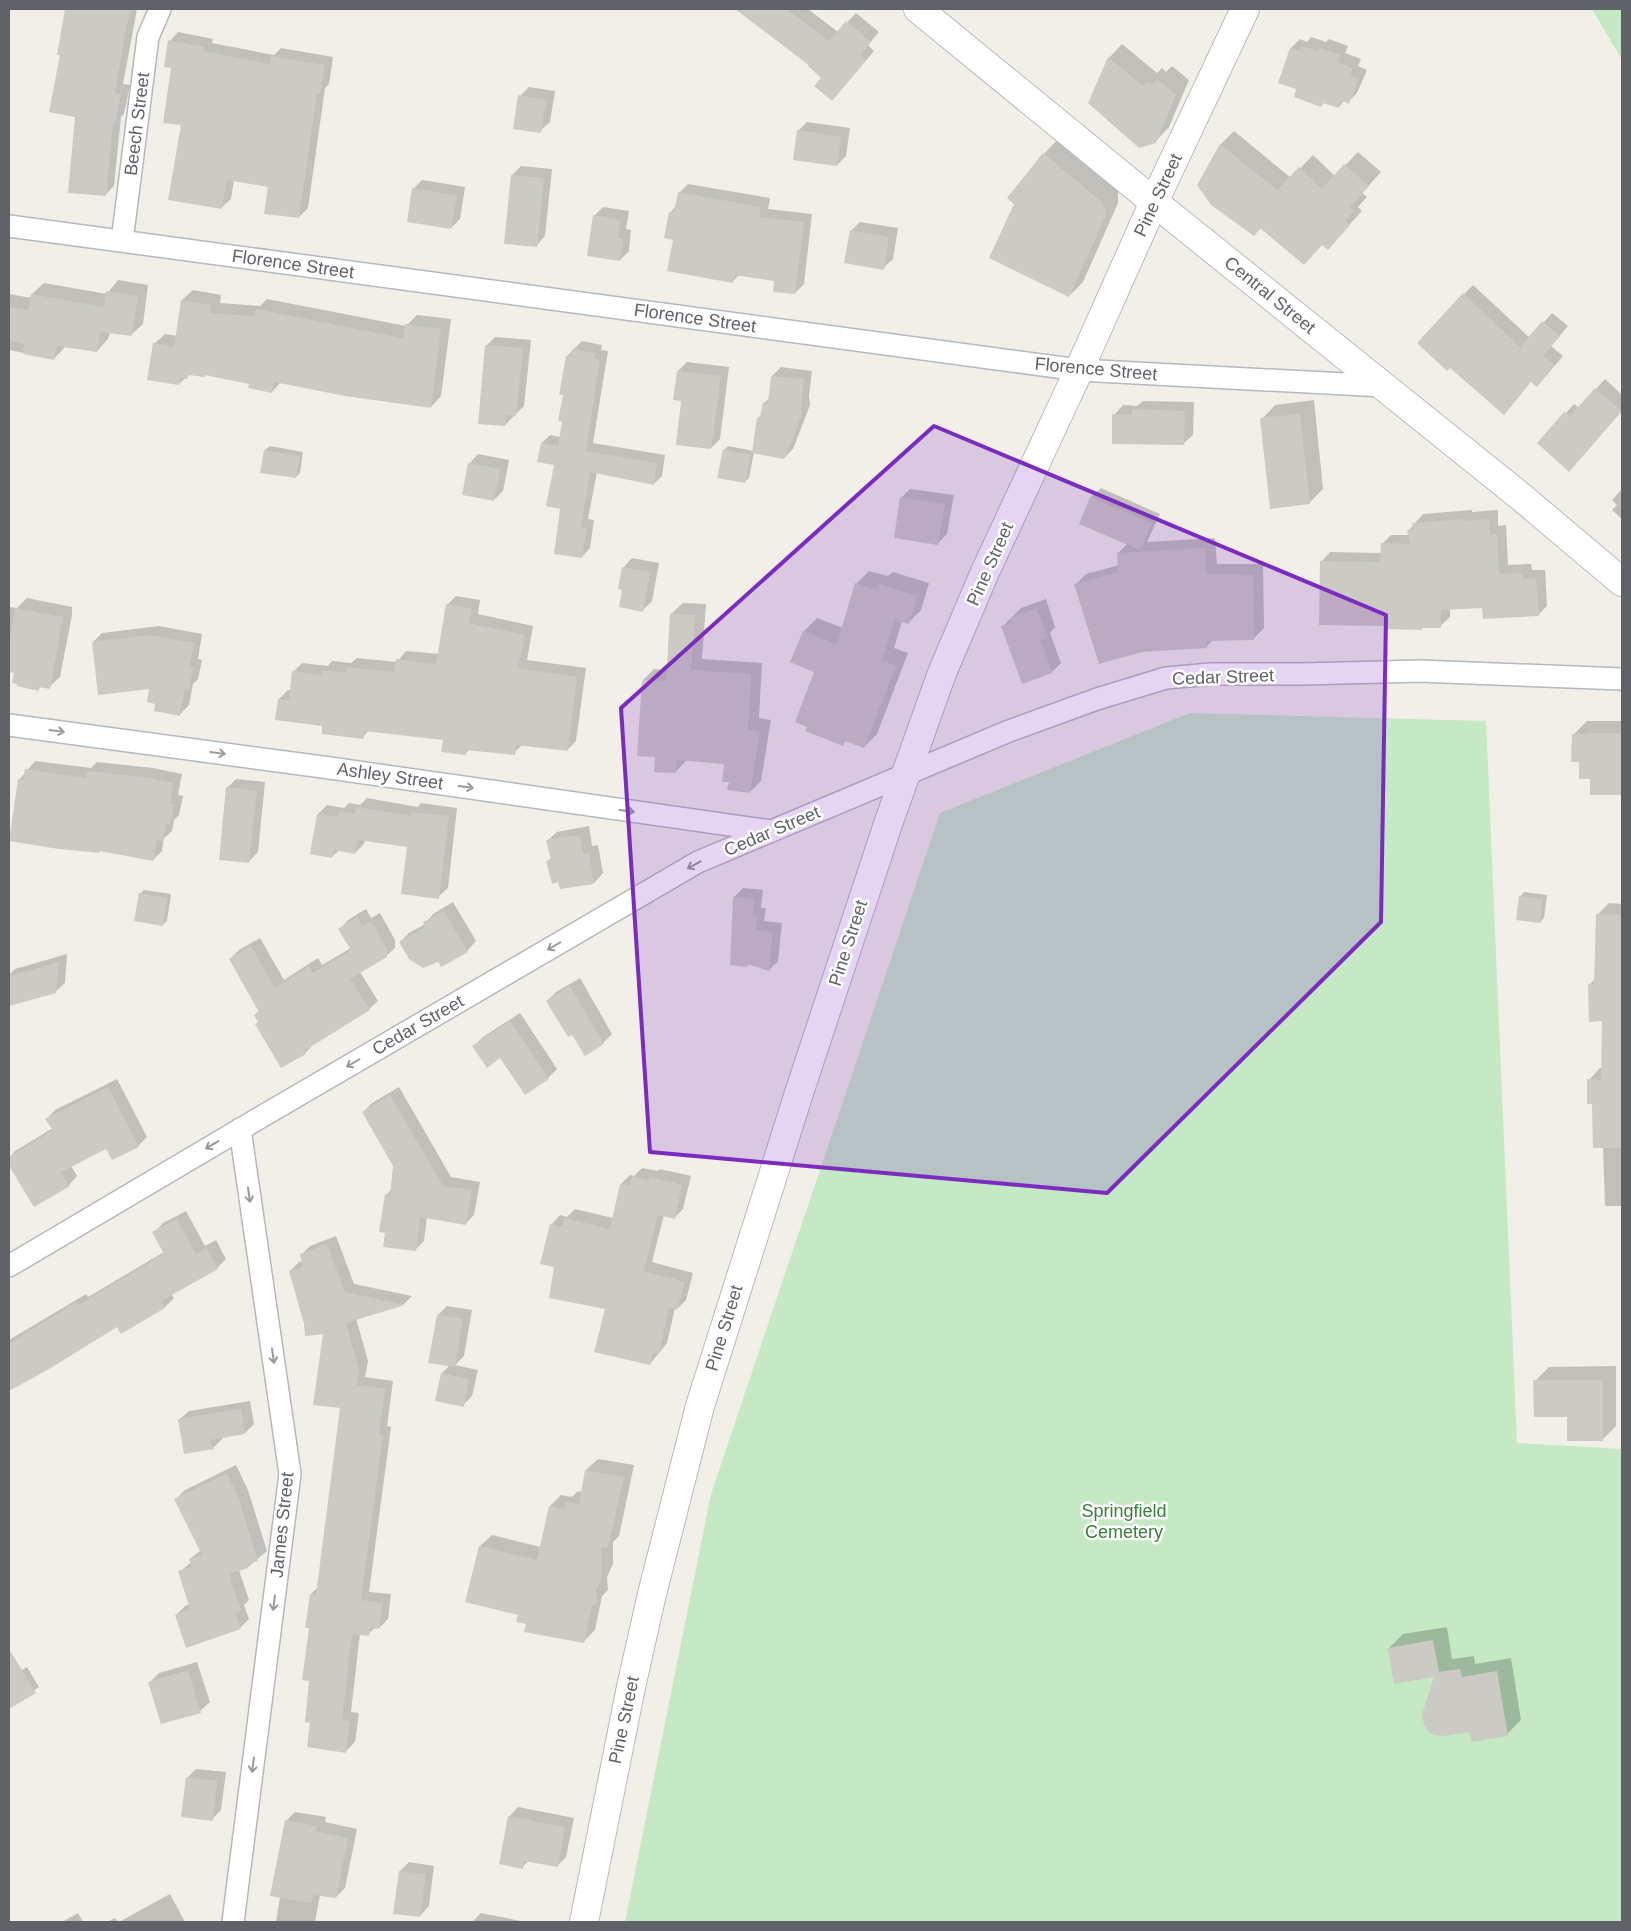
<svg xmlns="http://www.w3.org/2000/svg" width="1631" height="1931" viewBox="0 0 1631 1931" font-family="Helvetica,sans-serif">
  <rect width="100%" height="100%" fill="#f1efe8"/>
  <path fill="#c5e8c5" d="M1592 9H1622V60Z
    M1190 713 1486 721 1517 1443 1622 1449V1922H625L711 1494 940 813Z"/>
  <path fill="#0003" d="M75 9H137L123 84 130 85 124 114 121 117 114 186 105 195 76 116 71 18Z
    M737 9H808L838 32 856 13 879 32 868 45 874 51 841 90Z
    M178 32 213 39 212 43 274 55 281 48 333 57 329 84 325 88 308 208 299 217 269 186 234 180 231 199 222 207 182 124 170 41Z
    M1311 37 1326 42 1329 39 1348 46 1345 53 1361 59 1358 66 1367 70 1357 93 1348 102 1345 100 1339 107 1325 102 1321 106 1298 88 1279 82 1291 48 1300 39 1307 42Z
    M1122 44 1157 73 1162 68 1166 72 1172 66 1189 80 1169 127 1155 142 1109 58Z
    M529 87 555 91 550 122 540 131 520 96Z
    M807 122 850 128 846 156 837 165 798 131Z
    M1234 131 1291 178 1313 155 1335 176 1358 152 1381 172 1362 193 1367 197 1358 207 1362 211 1328 248 1323 244 1304 264 1261 228 1254 235 1198 185 1221 144Z
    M1057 140 1118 191V203L1083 282 1069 296 1044 154Z
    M521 166 552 169 545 236 536 246 512 175Z
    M422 180 465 187 460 219 451 228 413 189Z
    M688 184 770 198 768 209 812 214 804 284 795 293 775 279 739 275 732 282 674 239 670 213 676 206 679 193Z
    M603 207 629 211 626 229 631 230 629 251 620 260 594 216Z
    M860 222 898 228 893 259 883 268 851 231Z
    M118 280 148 285 143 324 131 335 110 332 108 339 97 351 65 347 54 359 9 350V294L32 298V294L44 283 107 294Z
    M1473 285 1530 338 1552 313 1568 326 1551 346 1563 356 1546 376 1532 381 1464 294Z
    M193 290 221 295 220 303 260 306 267 299 406 326 417 315 451 319 441 396 431 407 281 382 272 392 250 383 206 374 204 376 190 374 179 384 154 344 165 334 177 336 182 300Z
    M495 337 531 340 524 406 505 425 486 346Z
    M582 341 602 345 601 350 608 351 593 443 665 455 662 476 654 484 597 472 588 519 594 520 590 548 582 557 562 508 555 464 542 443 550 435 560 437 564 421 567 356Z
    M687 362 729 367 720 439 711 448 683 400 678 371Z
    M781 367 812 371 809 396 810 405 793 449 784 458 754 452 749 478 744 482 724 450 728 446 754 451 758 418 762 414 764 403 770 397 772 376Z
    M1605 379 1622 395V410L1578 461 1539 443 1574 404 1579 408Z
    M1314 400 1323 489 1309 503 1262 419 1275 405Z
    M1143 401 1194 402 1193 435 1183 444 1114 415 1123 405 1137 406Z
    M270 446 303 452 300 473 296 477 265 450Z
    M478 454 509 460 503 491 494 500 469 464Z
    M1101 488 1160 514 1147 542 1215 538 1217 564H1263L1264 628 1253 639 1213 640 1206 647 1076 584 1086 574 1119 565 1118 553 1128 543 1081 523 1091 497Z
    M910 489 954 495 947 534 938 543 901 498Z
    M1622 489V519L1612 510 1617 505 1612 500Z
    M1472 510V512L1498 510V526L1506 525 1508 565 1531 564 1532 570H1545L1547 606 1538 615 1483 607 1450 609V617L1440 626 1386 625 1321 562 1330 552 1382 553V544L1391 535H1410L1409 530 1423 514Z
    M632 558 659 563 652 601 642 611 623 589V568Z
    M869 571 888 576 893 572 929 583 921 610 908 623 902 621 894 648 908 653 877 734 864 747 847 740 843 744 815 671 804 631 817 618 843 628 856 584Z
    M456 596 480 600 478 614 533 626 527 660 586 668 576 741 567 750 523 744 514 753 470 749 465 754 444 739 369 730 363 737 324 725 279 699 288 690H291L293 672 302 663 328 666 332 661 351 663 357 658 397 662 406 651 439 654 447 605Z
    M27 598 72 607V615L60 677 49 687 42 686 38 690 15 672 13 655 9 654V607L17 608Z
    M1046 599 1055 627 1050 633 1061 663 1052 672 1023 682 1003 626 1021 608Z
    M683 603 706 604 702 659 762 663 759 718 771 720 761 781 750 792 730 781 726 763 687 760 675 772 656 756 643 680 654 669 668 670 671 614Z
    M159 626 202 634 198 659 202 660 198 679 193 684 189 705 180 714 157 703 151 687 93 642 102 633Z
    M1587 721H1622V794H1592V778L1573 735Z
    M35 761 91 768 97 762 153 768 182 774 178 795 183 796 179 815 174 820 172 831 164 838 162 851 153 860 19 780Z
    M236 779 265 782 258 852 249 861 227 788Z
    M367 798 418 807 421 803 457 808 448 888 438 897 408 846 365 839 364 844 355 853 339 850 332 857 318 814 327 805 344 808 349 803 360 805Z
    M589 826 592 846 598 845 603 873 594 883 558 880 547 862 552 857 547 841 557 832Z
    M743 888 763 890 761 908H766L764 921 782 923 778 961 769 970 749 964 747 965 731 964 734 897Z
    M144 890 171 894 167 921 162 925 140 894Z
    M1524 892 1547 895 1544 918 1540 922 1520 897Z
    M453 902 476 941 467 951 441 965 438 960 400 942 409 933 425 924 433 914Z
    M1609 903 1622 904V1020H1590L1589 985 1595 979 1597 915Z
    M366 909 371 918 380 913 395 940V948L386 956 360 972 378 1001 369 1009 314 1044 305 1053 259 1022 255 1015 260 1010 230 959 239 950 260 938 284 980 318 958 322 965 351 948 340 929 348 920Z
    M67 954 65 983 55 992 9 1004V975L15 969Z
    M580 978 612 1034 603 1043 573 1033 547 1001 556 992Z
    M520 1013 557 1069 548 1078 474 1046 483 1037Z
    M1614 1049H1622V1206H1605L1603 1147 1589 1080 1600 1068H1602Z
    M117 1079 147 1137 138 1146 107 1147 71 1166 77 1176 69 1185 34 1206 9 1164V1158L15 1151 53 1128 47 1119 55 1110Z
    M399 1087 451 1177 480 1182 474 1215 465 1224 427 1217 424 1241 415 1250 386 1195 392 1189 394 1165 363 1112 372 1103Z
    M642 1168 658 1171 660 1169 691 1176 683 1209 674 1218 664 1215 652 1262 693 1273 686 1300 677 1309 675 1308 667 1343 650 1364 606 1308 556 1266 551 1225 560 1215 567 1217 575 1209 613 1218 621 1184 630 1175 634 1176Z
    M186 1211 205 1246 216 1240 226 1259 217 1268 171 1294 174 1298 165 1307 121 1332 117 1325 48 1368 9 1390V1340L86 1294 88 1297 164 1252 154 1233 163 1223Z
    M336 1236 354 1284 412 1296 404 1304 356 1318 368 1361 365 1377 393 1381 387 1426 391 1427 369 1592 391 1594 388 1619 379 1628H375L368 1634 360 1633 351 1712 359 1713 355 1742 346 1751 311 1722 310 1680 311 1594 318 1587 342 1407 324 1333 305 1324 290 1271 299 1262 303 1261 301 1255 310 1246Z
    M447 1306 472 1310 464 1356 455 1365 478 1370 472 1396 463 1405 442 1373 450 1365 438 1315Z
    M1616 1366V1426L1602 1440 1568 1416 1535 1381 1549 1367Z
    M250 1401 254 1424 245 1433 222 1437 223 1438 214 1447 185 1452 179 1420 189 1411Z
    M598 1459 634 1465 619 1536 613 1542V1564L607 1577 608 1590 602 1596 595 1630 584 1641 528 1623 519 1614 480 1546 492 1535 541 1547 550 1506 561 1495 572 1497 578 1491 582 1492 586 1470Z
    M236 1465 248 1490 267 1551 248 1567 239 1570 249 1600 244 1605 249 1619 240 1628 176 1615 185 1606 190 1604 180 1572 191 1562 190 1559 201 1550 176 1499 185 1490Z
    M1447 1627 1452 1659 1474 1656 1475 1664 1511 1658 1521 1720 1507 1734 1470 1731 1436 1676 1389 1648 1403 1634Z
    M197 1662 210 1702 200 1711 150 1682 159 1673Z
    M27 1667 39 1687 15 1704 9 1694V1678Z
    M196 1769 226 1772 221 1810 212 1819 187 1778Z
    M518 1807 574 1818 566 1857 557 1866 529 1861 522 1867 509 1817Z
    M295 1812 326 1817 325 1822 357 1829 345 1888 336 1897 320 1895 315 1922H276L280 1897 286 1821Z
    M409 1862 434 1866 429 1906 420 1916 400 1871Z
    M170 1894 185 1922H119Z
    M78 1913 83 1922H62Z
    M481 1913 526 1922H472Z
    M115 1918 118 1922H107Z"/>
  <path fill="#cccac5" d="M65 9H133L127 23 115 93 121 94 115 124H113L106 196 68 193 75 117 49 112 60 55H57Z
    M735 9H787L829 41 846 21 871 42 860 55 866 60 832 101 814 86 821 78 808 66 809 65Z
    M168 40 205 47 204 51 270 64 271 56 325 65 320 94 317 93 299 218 264 214 268 187 227 180 222 209 168 200 181 125 163 123 171 68 164 67Z
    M1301 46 1318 51 1319 48 1340 55 1337 62 1353 68 1350 76 1358 79 1349 104 1341 100 1339 108 1323 103 1321 107 1294 97 1296 89 1278 83 1290 48 1300 51Z
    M1108 57 1143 86 1147 81 1152 85 1157 79 1176 94 1156 143 1139 148 1088 103Z
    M518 95 546 100 541 133 513 129Z
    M797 130 841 137 837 166 793 160Z
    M1220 144 1277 190 1299 167 1322 189 1344 164 1369 186 1350 207 1354 211 1345 221 1350 225 1328 250 1322 245 1304 265 1260 228 1254 236 1211 205 1197 185Z
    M1043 153 1101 201 1106 211 1105 218 1069 297 989 258 1014 204 1007 198Z
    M511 175 544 178 537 247 504 244Z
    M412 188 457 196 451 229 407 222Z
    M678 192 761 207 759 217 804 222 795 294 773 292 774 281 734 275 733 283 667 271 673 240 664 238 669 212 674 213Z
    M593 215 620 220 618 238 623 239 620 261 587 256Z
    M850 230 889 237 884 270 844 263Z
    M106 291 138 296 132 336 100 332 97 352 57 346 54 360 23 354 24 344 9 341V307L28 310 31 294 104 307Z
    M1463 293 1520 347 1542 321 1560 336 1543 356 1555 365 1537 387 1531 382 1504 415 1450 368 1447 371 1417 343Z
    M181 300 211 305 210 313 254 316 256 309 403 338 405 324 441 329 431 408 345 396 274 382 272 393 248 388 249 384 205 375V377L188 375 187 379 180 378 179 385 147 380 153 343 174 347Z
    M485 345 523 348 516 416 506 415 505 426 478 424Z
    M572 349 595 353 594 358 600 360 586 451 657 463 654 485 590 472 581 528H587L582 558 554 554 560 509 546 506 554 465 537 462 541 443 558 446 562 422 558 421 563 395H559L566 356H571Z
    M677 371 721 376 711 449 676 445 681 401 673 400Z
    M771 376 804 379 801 406 802 415 784 459 752 453 757 418H760L763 402 768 403Z
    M1595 388 1622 411 1569 472 1537 443 1564 412 1570 416Z
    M1132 409 1185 411 1184 445 1112 444V414L1132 415Z
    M1300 414 1310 504 1270 509 1260 418Z
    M723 449 751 455 745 483 717 478Z
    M264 450 300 456 296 478 260 473Z
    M468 463 500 469 494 501 462 495Z
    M900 497 945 504 938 545 894 538Z
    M1090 497 1152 523 1140 550 1079 524Z
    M1463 519V521L1489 519 1490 534H1497L1499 574 1523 573V579L1536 578 1539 616 1483 619 1482 608 1441 610V628H1422V630L1385 629V626L1319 625 1320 561 1380 562 1381 543 1410 544 1407 530 1414 529 1412 523Z
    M1205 548 1206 574 1253 575 1254 640 1206 641 1207 648 1142 652 1099 664 1074 584 1118 572 1117 553Z
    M622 567 650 572 643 612 619 607 622 590 618 589Z
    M855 583 877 590 879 584 917 596 909 624 894 620 882 661 896 666 864 748 845 741 843 746 805 731 807 727 795 722 814 672 790 662 803 631 837 644Z
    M446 604 472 609 469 623 525 635 518 668 577 677 568 751 516 745 515 755 466 750V755L441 752 443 740 364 731 363 739 322 734V726L275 720 278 699 289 700 292 671 321 675 322 670 346 673V667L394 672 396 659 436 664Z
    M15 608 63 617 50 689 39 687V691L17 686V684L12 683 14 673 9 672V643Z
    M1037 608 1047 638 1041 640 1052 673 1022 684 1001 626 1012 622 1011 617Z
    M670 614 695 615 691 670 751 674 748 729 760 731 750 793 727 790 729 782H722L724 764 677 760 676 773 654 772 655 757 637 756 642 680 666 681Z
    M149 635 194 643 189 668H193L189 690 185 689 180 716 154 711 155 704 147 702 149 689 98 695 92 642Z
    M1588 733H1622V795H1590V779H1579V762H1571L1572 734H1588Z
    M25 769 86 778 87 771 144 777 174 783 170 804H174L170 825 166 824 163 841 157 840 153 861 100 851 99 853 59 849 9 841 18 779 23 780Z
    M226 787 257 791 249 863 219 860Z
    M356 807 411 816V812L449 816 439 899 401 894 407 847 358 840 355 854 334 850 332 858 310 854 317 814 338 817 339 811 355 814Z
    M580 835 583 854 589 853 594 884 560 889 558 882 552 884 546 861 551 860 546 840Z
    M139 893 167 898 163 926 134 921Z
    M1519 896 1543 899 1540 923 1516 920Z
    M733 897 754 899 753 916 757 917 756 930 773 932 769 971 748 964 747 967 730 965Z
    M444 911 468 952 441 967 438 962 423 968 409 959 399 942 425 927 423 922Z
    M1596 914 1622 915V1148H1593L1592 1104H1587V1079L1601 1080 1602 1021 1589 1022 1588 984H1594Z
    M357 917 362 926 371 921 387 949V957L350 979 370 1010 304 1051 306 1054 281 1068 255 1024 258 1022 254 1015 259 1012 229 959 251 946 275 988 309 966 313 973 351 950 338 929Z
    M59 962 56 993 9 1006V976Z
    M570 986 604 1044 585 1056 572 1035 568 1037 546 1001Z
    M510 1021 549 1079 525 1095 500 1058 487 1068 472 1046Z
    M108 1087 139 1147 112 1160 106 1149 61 1172 70 1186 34 1207 9 1166V1157L53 1130 45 1119Z
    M390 1095 443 1186 472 1190 466 1225 420 1217 416 1251 383 1247 385 1233 379 1232 385 1194 390 1195 393 1166 362 1112Z
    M632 1176 649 1180 650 1177 682 1185 675 1219 658 1215 644 1271 685 1282 677 1310 669 1308 659 1354 653 1353 650 1365 594 1352 605 1309 549 1298 554 1267 540 1264 550 1224 562 1227 564 1218 610 1229 620 1184 630 1186Z
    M177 1219 196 1254 206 1248 218 1269 161 1301 165 1308 121 1334 117 1327 49 1369 9 1391V1344L76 1302 78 1305 164 1254 152 1232Z
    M327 1244 345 1292 405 1305 346 1323 359 1370 357 1385 385 1389 379 1435H383L361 1600 383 1603 379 1629 370 1628 369 1636 352 1634 342 1720 350 1721 346 1753 307 1747 310 1723 305 1722 309 1681 302 1680 309 1628H305L310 1594 316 1595 340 1408 313 1405 323 1334 305 1336 304 1324 289 1271 303 1267 300 1254Z
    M437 1315 463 1319 455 1367 428 1363Z
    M441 1373 469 1379 464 1407 435 1401Z
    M1533 1380H1603V1441H1567V1417H1534Z
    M241 1409 245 1434 210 1440 214 1449 184 1454 178 1419Z
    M585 1470 624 1477 608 1548 601 1547 602 1577 596 1590 597 1603 592 1606 584 1643 524 1632 526 1624 516 1622 518 1615 465 1602 479 1546 537 1560 549 1506 564 1509 566 1502 579 1505Z
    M227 1473 239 1499 258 1561 247 1565 248 1568 230 1574 231 1578 230 1579 241 1610 235 1613 241 1629 186 1648 175 1615 190 1609 178 1571 192 1567 189 1559 202 1555 174 1499Z
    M1433 1640 1439 1672 1460 1669 1462 1677 1497 1671 1508 1736 1471 1742 1469 1732 1444 1736 1434 1735 1428 1731 1424 1725 1422 1714 1434 1677 1394 1684 1388 1648Z
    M9 1649 36 1693 9 1709Z
    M188 1670 201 1713 161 1724 148 1682Z
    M186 1777 217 1781 213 1821 181 1817Z
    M508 1816 565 1827 558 1867 524 1861 523 1869 499 1864Z
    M285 1820 317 1826 316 1831 348 1838 336 1898 313 1895 311 1903 270 1896Z
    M399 1871 426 1874 420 1917 393 1914Z"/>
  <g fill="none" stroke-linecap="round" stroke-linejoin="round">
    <defs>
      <path id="minor" d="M9 226 1079 370 1383 386
        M122 241 148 37 160 9
        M9 725 330 768 771 831
        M9 1266 261 1117 698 862 1009 731 1097 699 1166 678 1211 674H1303L1420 671 1622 679
        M233 1922 290 1474 240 1129"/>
      <path id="secondary" d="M918 9 1154 202 1520 496 1622 582
        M584 1922 631 1687 652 1594 700 1406 799 1093 888 824 942 673 985 572 1079 370 1154 202 1245 9"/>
    </defs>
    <use href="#minor" stroke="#b5b8bc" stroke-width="24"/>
    <use href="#secondary" stroke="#b6babf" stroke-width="30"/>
    <use href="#minor" stroke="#fff" stroke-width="21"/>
    <use href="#secondary" stroke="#fff" stroke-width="28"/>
  </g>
  <defs><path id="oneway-shaft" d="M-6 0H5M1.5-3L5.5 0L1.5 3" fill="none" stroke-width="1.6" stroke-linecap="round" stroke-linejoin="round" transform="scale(1.25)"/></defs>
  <g stroke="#979a9d">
    <use href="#oneway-shaft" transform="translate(57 731) rotate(8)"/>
    <use href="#oneway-shaft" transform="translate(218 753) rotate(8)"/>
    <use href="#oneway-shaft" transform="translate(466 787) rotate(8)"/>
    <use href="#oneway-shaft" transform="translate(627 811) rotate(8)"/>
    <use href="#oneway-shaft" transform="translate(694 865) rotate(151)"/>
    <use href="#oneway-shaft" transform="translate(554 946) rotate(150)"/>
    <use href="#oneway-shaft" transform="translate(353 1063) rotate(150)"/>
    <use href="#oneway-shaft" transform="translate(212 1145) rotate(149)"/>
    <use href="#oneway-shaft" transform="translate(249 1195) rotate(82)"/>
    <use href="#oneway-shaft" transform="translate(273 1356) rotate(82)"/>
    <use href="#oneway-shaft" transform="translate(274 1603) rotate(97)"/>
    <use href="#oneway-shaft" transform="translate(253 1765) rotate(97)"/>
  </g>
  <path fill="#7b2cbf" fill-opacity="0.2" stroke="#7b2cbf" stroke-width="4" stroke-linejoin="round" d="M934 426 1386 615 1381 922 1107 1193 650 1152 621 708Z"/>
  <g text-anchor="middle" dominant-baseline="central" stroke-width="5" stroke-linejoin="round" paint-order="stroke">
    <g font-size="18" fill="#5f6368" stroke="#fff">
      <text transform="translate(137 124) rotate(-83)">Beech Street</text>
      <text transform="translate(1158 195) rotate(-65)">Pine Street</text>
      <text transform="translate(293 264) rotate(8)">Florence Street</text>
      <text transform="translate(1270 295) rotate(39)">Central Street</text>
      <text transform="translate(695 318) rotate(8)">Florence Street</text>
      <text transform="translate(1096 369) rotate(5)">Florence Street</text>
      <text transform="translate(990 564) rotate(-66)">Pine Street</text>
      <text transform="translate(1223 677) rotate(-2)">Cedar Street</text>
      <text transform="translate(390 776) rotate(8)">Ashley Street</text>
      <text transform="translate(772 831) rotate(-23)">Cedar Street</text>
      <text transform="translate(848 943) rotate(-72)">Pine Street</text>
      <text transform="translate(418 1025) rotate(-30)">Cedar Street</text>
      <text transform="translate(724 1328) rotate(-73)">Pine Street</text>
      <text transform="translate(282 1525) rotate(-84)">James Street</text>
      <text transform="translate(624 1720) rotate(-78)">Pine Street</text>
    </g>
    <g font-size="18" fill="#348238" stroke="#fff">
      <text x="1124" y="1511">Springfield<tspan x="1124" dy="21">Cemetery</tspan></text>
    </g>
  </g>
  <rect width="1631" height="1931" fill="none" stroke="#5f6368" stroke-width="20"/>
</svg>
